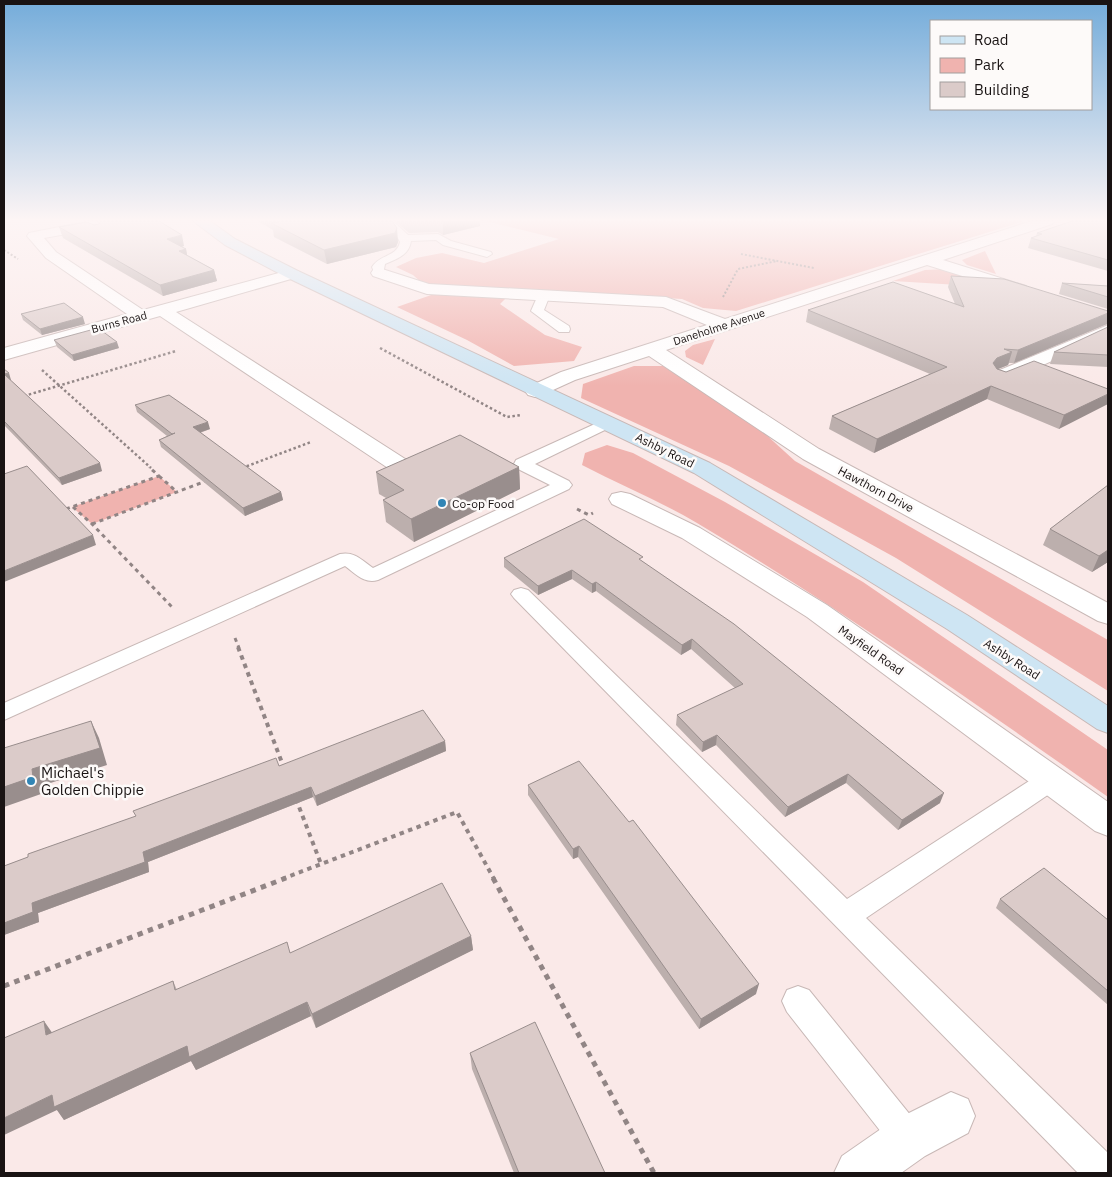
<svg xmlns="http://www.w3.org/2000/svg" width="1112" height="1177" viewBox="0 0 1112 1177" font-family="'IBM Plex Sans',sans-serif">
  <rect width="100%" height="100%" fill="#fae9e8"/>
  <path fill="#f0b3af" d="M485 221H1024L736 311 703 308 682 299 515 289 500 304 545 335 582 347 574 361 514 366 467 340 397 307 434 294 413 275 396 267 416 258 442 253 484 263 559 239Z
    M985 251 996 274 967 265 962 260Z
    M948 269 968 275 975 286 893 281 925 270Z
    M715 339 703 365 686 357 685 351 693 345Z
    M634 366H663L752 422 795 461 1108 640V691L896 558 729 466 581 398 583 384Z
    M607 445 633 453 725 502 863 582 1108 750V797C974 702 838 607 697 523 660 501 620 485 582 465L585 453Z
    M159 476 177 492 92 524 72 507Z"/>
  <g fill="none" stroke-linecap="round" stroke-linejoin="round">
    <defs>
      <path id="lane" d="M375 221 395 223 408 235 438 234 451 241 491 252 492 254 487 257 443 245 436 240 411 241C409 255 397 259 385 264L383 275H375L372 267C380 254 397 257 400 242L395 233Z
        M544 291 550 295 544 310 569 326 570 329 569 332H559L531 311 538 295Z
        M608 418 613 420 616 423 613 426 535 464 569 481 572 485 569 489 378 580C364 584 356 574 345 566L4 720V703L340 554C354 551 362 560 373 568L550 485 516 468 514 464 516 460Z
        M521 588 528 590 847 899 1043 772 1052 769 1061 772 1065 779 1061 786 866 918 1108 1153V1173H1078L514 598 511 594 514 590Z
        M798 986 809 990 920 1127 925 1139 920 1151 908 1156 896 1151 787 1012 782 1001 787 990Z"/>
      <path id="street" d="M90 221 97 222 102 228 100 231 95 232 89 230 44 238 56 252 143 310 286 271H298L300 274 298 277 176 312 413 464 417 469 413 474 405 476 397 474 160 316 4 360V348L127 314 46 258 27 236 29 233 34 232Z
        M1032 221H1054L1052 224 943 260 1026 286 1028 289 1026 292H1014L927 265 666 350 819 449 1108 603V624L1098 621 803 459 649 356 575 380 542 395 535 397 528 395 525 391 528 387 561 372 707 325 663 307 427 294 373 276 371 273 373 270 379 268 429 284 666 297 725 319Z
        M1108 325V336L1009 380 1002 382 995 380 992 376 995 372Z
        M621 492 630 494 700 528 827 605 1108 802V836L1095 831 807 617 682 538 612 504 609 499 612 494Z
        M951 1092 968 1099 975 1116 968 1133 925 1156 901 1173H834L842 1156 891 1122Z"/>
      <path id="secondary" d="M193 221H210L235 239 298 271 710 463 967 615 1108 706V733L1097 729 947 629 694 473 286 277 225 245Z"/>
    </defs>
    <use href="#lane" stroke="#c8b8b6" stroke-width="2"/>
    <use href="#street" stroke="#c8b8b6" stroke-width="2"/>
    <use href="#secondary" stroke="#c8b8b6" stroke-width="2"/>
    <path stroke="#918585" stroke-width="2" stroke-dasharray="2 2" stroke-linecap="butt" d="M4 250 18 259
      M741 254 814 268
      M723 297 738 269 777 261"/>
    <path stroke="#918585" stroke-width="2.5" stroke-dasharray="2.5 2.5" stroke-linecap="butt" d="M380 348 507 417 521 415
      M42 370 151 468
      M24 396 176 351
      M242 468 311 442"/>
    <path stroke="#918585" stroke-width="3" stroke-dasharray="4 4" stroke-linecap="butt" d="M242 468 244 467
      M159 476 177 492
      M73 507 92 524 172 607
      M66 509 159 476 149 467
      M577 509 589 515 593 513
      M92 524 206 481
      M235 638 239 648"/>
    <path stroke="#918585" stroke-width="4" stroke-dasharray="4.5 4.5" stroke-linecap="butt" d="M238 647 284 768
      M296 799 321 864
      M282 879 457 812 494 879"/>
    <path stroke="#918585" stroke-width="5" stroke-dasharray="5.5 5.5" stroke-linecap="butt" d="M493 878 654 1173
      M4 986 286 878"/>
    <use href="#lane" fill="#fff" fill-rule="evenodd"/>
    <use href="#street" fill="#fff" fill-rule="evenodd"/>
    <use href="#secondary" fill="#cee5f3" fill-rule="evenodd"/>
  </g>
  <path fill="#bcafad" d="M258 221H392L398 242 396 247 327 264 274 237 273 230Z
    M395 221H480V226L443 235 438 232 409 233Z
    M1108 221V271L1028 248 1031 238 1036 236 1037 233Z
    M94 225 184 246 181 247 186 249 187 255 214 270 217 281 163 296 63 238 59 227Z
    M951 276 1107 324 1014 363H1009L1008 365 998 369 1006 372 1108 389 1059 429 987 399 874 453 829 429 832 416 930 374 806 322 808 310 955 304 948 287Z
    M1062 283 1108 286V309L1059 294Z
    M21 314 85 324 42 335 23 320Z
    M1108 327V367L1050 364 1054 352Z
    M54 340 119 348 74 361 57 347Z
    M4 369 11 380H10L102 471 62 485 4 425Z
    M135 405 210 429 200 433 281 492 283 500 245 516 161 447 159 440 167 436 137 412Z
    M519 467 520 489 414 542 386 522 383 500 386 498 379 494 376 472Z
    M1108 485V562L1092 572 1043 545 1050 529Z
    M504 558 642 561 940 803 898 830 846 783 785 817 716 745 702 752 676 725 677 715 735 688 691 649 681 655 596 591 592 593 572 579 538 595 504 567Z
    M445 741 446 751 317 806 313 797 148 862 149 872 38 913 39 922 4 935V866L279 766Z
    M528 785 756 994 699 1029 578 857 573 859 528 795Z
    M1000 899 1108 920V1005L996 908Z
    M471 936 473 950 316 1028 311 1016 196 1070 191 1061 64 1120 57 1110 52 1033 173 981 177 990 290 953Z
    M470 1053 605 1173H514L472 1069Z"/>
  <path fill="#998e8d" d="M443 221H480V226L443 235Z
    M397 228 398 242 396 247 327 264 324 250Z
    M182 235 184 246 170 249 167 239Z
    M186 249 188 260 179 251Z
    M214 270 217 281 163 296 160 285Z
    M1108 313V319L1107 324 1014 363 1018 350Z
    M83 317 85 324 42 335 40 329Z
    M117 342 119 348 74 361 72 355Z
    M1012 352 1008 365 993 371V363L997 358Z
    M9 373 11 380 7 381 4 374Z
    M991 386 987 399 874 453 877 439Z
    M1108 394V404L1059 429 1064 415Z
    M208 422 210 429 195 434 193 427Z
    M100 463 102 471 62 485 59 478Z
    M519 467 520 489 414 542 411 519Z
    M281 492 283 500 245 516 243 508Z
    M93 535 96 545 4 582V571Z
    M1108 550V562L1092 572 1099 556Z
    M572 570V579L538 595V586Z
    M596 582V591L592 593V584Z
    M692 639 691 649 681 655 682 645Z
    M91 721 99 738 107 765 41 786V794L4 807V787Z
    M717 735 716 745 702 752 703 742Z
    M445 741 446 751 317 806 315 796Z
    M848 774 846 783 785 817 788 807Z
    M311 787 313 797 148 862 149 872 38 913 39 922 4 935V923L32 903 143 852Z
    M944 793 940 803 898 830 902 820Z
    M579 846 578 857 573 859V849Z
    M471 936 473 950 316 1028 312 1014Z
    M759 984 756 994 699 1029 701 1019Z
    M307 1002 311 1016 196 1070 191 1061 64 1120 57 1110 4 1135V1118L52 1095 187 1046Z
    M44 1021 53 1034 46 1035Z"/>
  <path fill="#dbcbc9" stroke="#998e8d" d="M101 221H159L182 235 167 239 186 249 179 251 214 270 160 285 59 227 87 222 94 225 99 224Z
    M279 221H392L397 228 395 233 324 250 271 223 279 222Z
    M1072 221H1108V260L1031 238 1042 234 1037 233Z
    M951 276 1004 279 1108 311V313L1018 350 1004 349 1012 352 997 358 993 363 997 369 1006 372 1034 361 1108 389V394L1064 415 991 386 877 439 832 416 947 367 808 310 893 282 964 307Z
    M1062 283 1108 286V297Z
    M64 303 83 317 40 329 21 314Z
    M1108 327V355L1054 352Z
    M98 328 117 342 72 355 54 340Z
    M4 369 9 373 4 374 100 463 59 478 4 421Z
    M169 395 208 422 193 427 281 492 243 508 159 440 175 433 172 434 135 405Z
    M460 435 519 467 411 519 383 500 404 490 376 472Z
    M27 466 93 535 4 571V474Z
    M1108 485V550L1099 556 1050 529Z
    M584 519 643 557 639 559 734 624 944 793 902 820 848 774 788 807 717 735 703 742 677 715 743 684 692 639 682 645 596 582 592 584 572 570 538 586 504 558Z
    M423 710 445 741 315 796 311 787 143 852 145 862 32 903 33 912 4 923V866L28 857V854L136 816 133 811 276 758 279 766Z
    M91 721 100 748 32 769 33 777 4 787V748Z
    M579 761 629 822 633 820 759 984 701 1019 579 846 573 849 528 785Z
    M1044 868 1108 920V991L1000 899Z
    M442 883 471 936 312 1014 307 1002 189 1057 187 1046 54 1107 52 1095 4 1118V1038L44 1021 46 1035 173 981 175 990 287 942 290 953Z
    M535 1022 605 1173H519L470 1053Z"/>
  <linearGradient id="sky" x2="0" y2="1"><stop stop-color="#74acda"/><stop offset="0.57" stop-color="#fdf5f5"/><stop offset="1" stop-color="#fdf5f5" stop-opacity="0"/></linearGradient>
  <rect width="1112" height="386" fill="url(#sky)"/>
  <g fill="#3185b5" stroke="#fdfaf9" stroke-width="2">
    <circle cx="442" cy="503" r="5"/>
    <circle cx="31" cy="781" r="5"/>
  </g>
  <g text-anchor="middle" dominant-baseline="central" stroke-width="5" stroke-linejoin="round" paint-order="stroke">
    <g font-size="11" fill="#191313" stroke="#fdfaf9">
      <text transform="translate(119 322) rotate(-15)">Burns Road</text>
      <text transform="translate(719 327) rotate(-18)">Daneholme Avenue</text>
    </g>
    <g font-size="12" fill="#191313" stroke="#fdfaf9">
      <text transform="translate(665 450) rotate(26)">Ashby Road</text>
      <text transform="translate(876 489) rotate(28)">Hawthorn Drive</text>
      <text transform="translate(871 650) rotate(35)">Mayfield Road</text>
      <text transform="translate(1012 659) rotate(33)">Ashby Road</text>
    </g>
    <g font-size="12" fill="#191313" stroke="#fdfaf9" text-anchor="start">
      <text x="452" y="503">Co-op Food</text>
    </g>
    <g font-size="15" fill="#191313" stroke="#fdfaf9" text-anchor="start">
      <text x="41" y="772">Michael's<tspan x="41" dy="17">Golden Chippie</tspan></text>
    </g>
  </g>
  <rect width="1112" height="1177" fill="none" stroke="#191313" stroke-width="10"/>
  <rect x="930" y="20" width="162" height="90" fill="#fdfaf9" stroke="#a29e9d"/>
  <rect x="940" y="36" width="25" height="8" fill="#cee5f3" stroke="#a29e9d"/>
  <text x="974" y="45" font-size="15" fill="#191313">Road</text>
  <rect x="940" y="58" width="25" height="15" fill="#f0b3af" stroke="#a29e9d"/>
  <text x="974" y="70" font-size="15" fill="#191313">Park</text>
  <rect x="940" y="82" width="25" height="15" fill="#dbcbc9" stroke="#a29e9d"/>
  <text x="974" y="95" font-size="15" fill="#191313">Building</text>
</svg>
